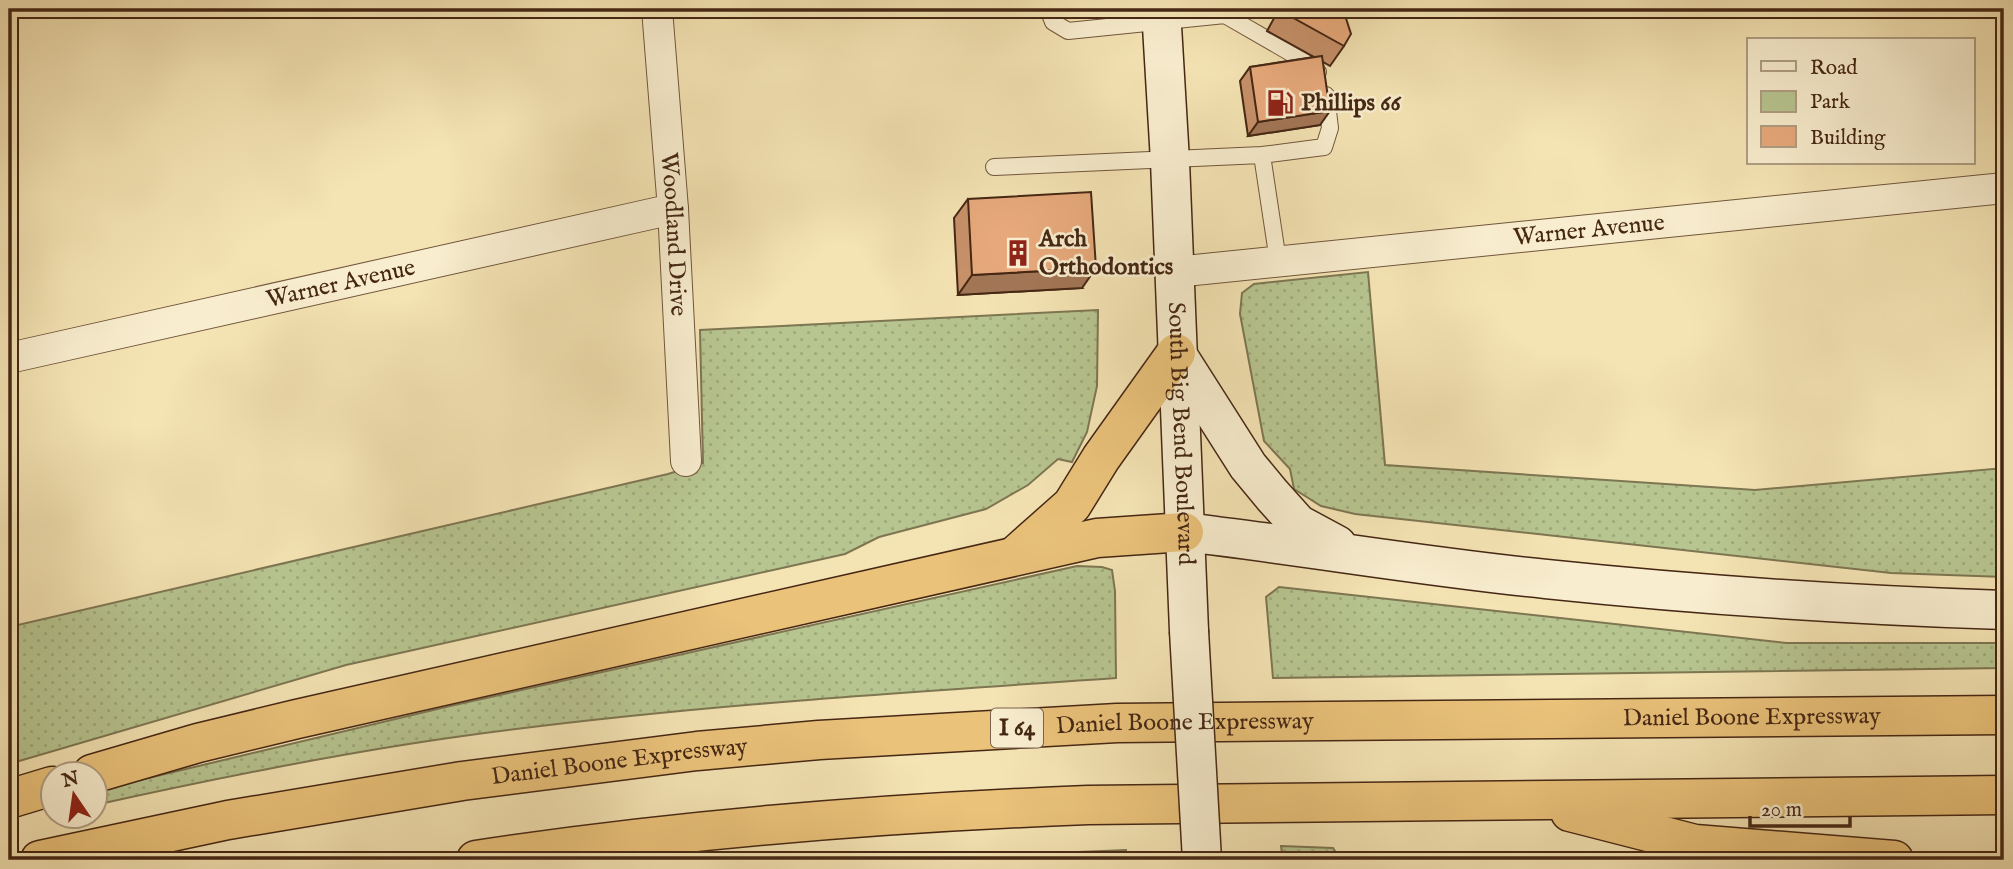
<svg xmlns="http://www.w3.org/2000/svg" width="2013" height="869" viewBox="0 0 2013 869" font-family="'IM FELL English',serif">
  <defs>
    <pattern id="green-dots" width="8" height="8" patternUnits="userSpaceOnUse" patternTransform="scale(1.75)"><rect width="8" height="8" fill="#b7c590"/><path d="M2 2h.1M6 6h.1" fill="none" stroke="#9fa97b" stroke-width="1.8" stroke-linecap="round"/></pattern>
  </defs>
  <rect width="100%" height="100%" fill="#f4e3b3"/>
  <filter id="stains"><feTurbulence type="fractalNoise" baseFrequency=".00286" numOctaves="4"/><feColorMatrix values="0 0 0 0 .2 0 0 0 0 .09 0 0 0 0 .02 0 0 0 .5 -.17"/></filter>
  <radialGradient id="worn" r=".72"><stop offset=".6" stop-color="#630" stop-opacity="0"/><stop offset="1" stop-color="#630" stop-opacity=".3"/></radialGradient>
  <path fill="url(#green-dots)" stroke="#7e7652" stroke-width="2" d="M1368 272 1385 465 1755 490 2004 468V577L1891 573 1355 514 1321 506 1294 489 1290 469 1264 441 1240 314 1242 293 1254 284Z
    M1098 310 1097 386 1087 432 1072 462 1058 459 1028 485 986 509 879 537 845 554 346 665 9 764V627L668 474 703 463 700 330Z
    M1077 566 1102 567 1112 570 1115 591 1116 678C898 693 680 706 463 736 339 753 217 778 95 805L94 793 119 785 450 706Z
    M1279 587 1786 643H2004V668L1273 678 1266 597Z
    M1281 846 1333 848 1340 859 1379 852 1501 860H1283Z
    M1126 850 1127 860H877L904 859Z"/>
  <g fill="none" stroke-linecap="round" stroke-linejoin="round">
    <defs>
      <path id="lane" d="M1048 9 1053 22 1068 31 1225 15 1303 60 1318 72
        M1262 155 1278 261
        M994 167 1262 155 1324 147 1330 128 1326 95"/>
      <g id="street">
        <path id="s1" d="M657 9 673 209 686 461"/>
        <path id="s2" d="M1175 272 2004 188"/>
        <path id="s3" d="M9 358 673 209"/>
      </g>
      <g id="secondary">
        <path id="s4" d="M1161 9 1170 161 1189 631"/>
        <path d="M1178 356 1248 466 1272 495 1298 524 1337 545"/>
        <path d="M1184 532C1305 546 1425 567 1546 579 1698 595 1851 605 2004 610"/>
      </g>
      <g id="highway">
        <path d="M1018 553 1072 505 1101 458 1176 353"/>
        <path d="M92 774 198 743 297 719 1097 538 1184 532"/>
        <path d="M9 799 52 786"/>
        <path d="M1570 812 1695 844 1894 860"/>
        <path id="s5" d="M40 860 228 820 462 781 697 751 819 740 1117 723 2004 715"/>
        <path d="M476 860C679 829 883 813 1088 805L2004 795"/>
      </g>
    </defs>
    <use href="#lane" stroke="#71563c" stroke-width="18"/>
    <use href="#street" stroke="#71563c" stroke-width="32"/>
    <use href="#secondary" stroke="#452714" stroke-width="41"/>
    <use href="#highway" stroke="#452714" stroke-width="41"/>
    <use href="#lane" stroke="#f8edce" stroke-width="16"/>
    <use href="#street" stroke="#f8edce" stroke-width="30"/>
    <use href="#secondary" stroke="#f8edce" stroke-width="38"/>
    <use href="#highway" stroke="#eac27a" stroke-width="38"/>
    <defs>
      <path id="secondary-bridge" d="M1189 631 1202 860"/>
    </defs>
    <use href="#secondary-bridge" stroke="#452714" stroke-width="41" stroke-linecap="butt"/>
    <use href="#secondary-bridge" stroke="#f8edce" stroke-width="38"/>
  </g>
  <path fill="#c7916a" stroke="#452714" stroke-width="2" d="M1279 9H1343L1344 46 1330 66 1323 62 1320 125 1248 136 1240 81 1250 67 1314 57 1267 31Z
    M968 199 1082 288 958 295 954 218Z"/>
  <path fill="#a27656" stroke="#452714" stroke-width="2" d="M1330 111 1320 125 1248 136 1258 122Z
    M1096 268 1082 288 958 295 972 275Z"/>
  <path fill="#e7a97b" stroke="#452714" stroke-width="2" d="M1282 9H1343L1351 34 1344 46 1281 11Z
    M1322 56 1330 111 1258 122 1250 67Z
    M1091 192 1096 268 972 275 968 199Z"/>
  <defs>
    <symbol id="fuel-bare" viewBox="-9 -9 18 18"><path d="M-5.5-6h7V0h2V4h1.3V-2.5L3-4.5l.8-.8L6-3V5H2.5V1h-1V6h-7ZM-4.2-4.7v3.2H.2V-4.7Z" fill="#8f2418" stroke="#f8edce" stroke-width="2.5" paint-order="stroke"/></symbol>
    <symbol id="building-bare" viewBox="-9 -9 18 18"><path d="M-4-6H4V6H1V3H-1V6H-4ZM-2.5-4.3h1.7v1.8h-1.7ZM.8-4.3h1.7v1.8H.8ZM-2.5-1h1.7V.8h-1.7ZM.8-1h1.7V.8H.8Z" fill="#8f2418" stroke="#f8edce" stroke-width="2.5" paint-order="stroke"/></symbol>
  </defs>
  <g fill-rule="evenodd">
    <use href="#fuel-bare" x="1261" y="84" width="38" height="38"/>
    <use href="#building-bare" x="999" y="234" width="38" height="38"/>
  </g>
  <g text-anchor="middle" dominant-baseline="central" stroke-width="5" stroke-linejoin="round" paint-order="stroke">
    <rect fill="#f8edce" stroke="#7b624c" stroke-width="2" x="991" y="708.5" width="52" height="39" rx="5"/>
    <g font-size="23" font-weight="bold" fill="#452714">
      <text x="1017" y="728">I 64</text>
    </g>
    <g font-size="24" font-weight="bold" fill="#452714" stroke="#f8edce" text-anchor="start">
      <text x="1301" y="103">Phillips 66</text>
      <text x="1039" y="239">Arch<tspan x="1039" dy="28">Orthodontics</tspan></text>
    </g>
    <g font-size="24" fill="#452714" stroke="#f8edce">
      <text stroke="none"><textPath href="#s2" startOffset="416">Warner Avenue</textPath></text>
      <text stroke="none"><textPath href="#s1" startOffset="226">Woodland Drive</textPath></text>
      <text stroke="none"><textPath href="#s3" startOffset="340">Warner Avenue</textPath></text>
      <text stroke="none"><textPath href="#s4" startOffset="425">South Big Bend Boulevard</textPath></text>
      <text stroke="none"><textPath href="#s5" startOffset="1722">Daniel Boone Expressway</textPath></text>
      <text stroke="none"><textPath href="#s5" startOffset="1155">Daniel Boone Expressway</textPath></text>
      <text stroke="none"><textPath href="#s5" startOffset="588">Daniel Boone Expressway</textPath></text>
    </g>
  </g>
  <rect width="2013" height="869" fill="none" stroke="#f4e3b3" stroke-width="35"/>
  <rect x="10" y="10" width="1992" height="848" fill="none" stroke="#452714" stroke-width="3.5"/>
  <rect x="18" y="18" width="1978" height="834" fill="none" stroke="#452714" stroke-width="2"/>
  <rect x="1747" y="38" width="228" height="126" fill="#f8edce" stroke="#b09e84" stroke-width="2"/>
  <rect x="1761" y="61" width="35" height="10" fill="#f8edce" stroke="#b09e84" stroke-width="2"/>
  <text x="1810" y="74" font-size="21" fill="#452714">Road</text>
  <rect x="1761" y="91" width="35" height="21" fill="#b7c590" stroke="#b09e84" stroke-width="2"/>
  <text x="1810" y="108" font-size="21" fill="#452714">Park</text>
  <rect x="1761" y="126" width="35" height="21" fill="#e7a97b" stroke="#b09e84" stroke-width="2"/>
  <text x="1810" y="144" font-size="21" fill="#452714">Building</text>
  <g transform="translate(74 795) rotate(347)"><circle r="33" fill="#f8edce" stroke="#b09e84" stroke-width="2"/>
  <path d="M0-5L12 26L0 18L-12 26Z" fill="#8f2418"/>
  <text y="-10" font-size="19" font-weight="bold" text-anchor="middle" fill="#452714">N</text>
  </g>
  <path d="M1750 816v10h100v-10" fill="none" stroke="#452714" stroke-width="3.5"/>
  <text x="1761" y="816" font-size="21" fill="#452714" stroke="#f8edce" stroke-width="5" paint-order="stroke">20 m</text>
  <rect width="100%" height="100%" filter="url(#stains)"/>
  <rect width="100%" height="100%" fill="url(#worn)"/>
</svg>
